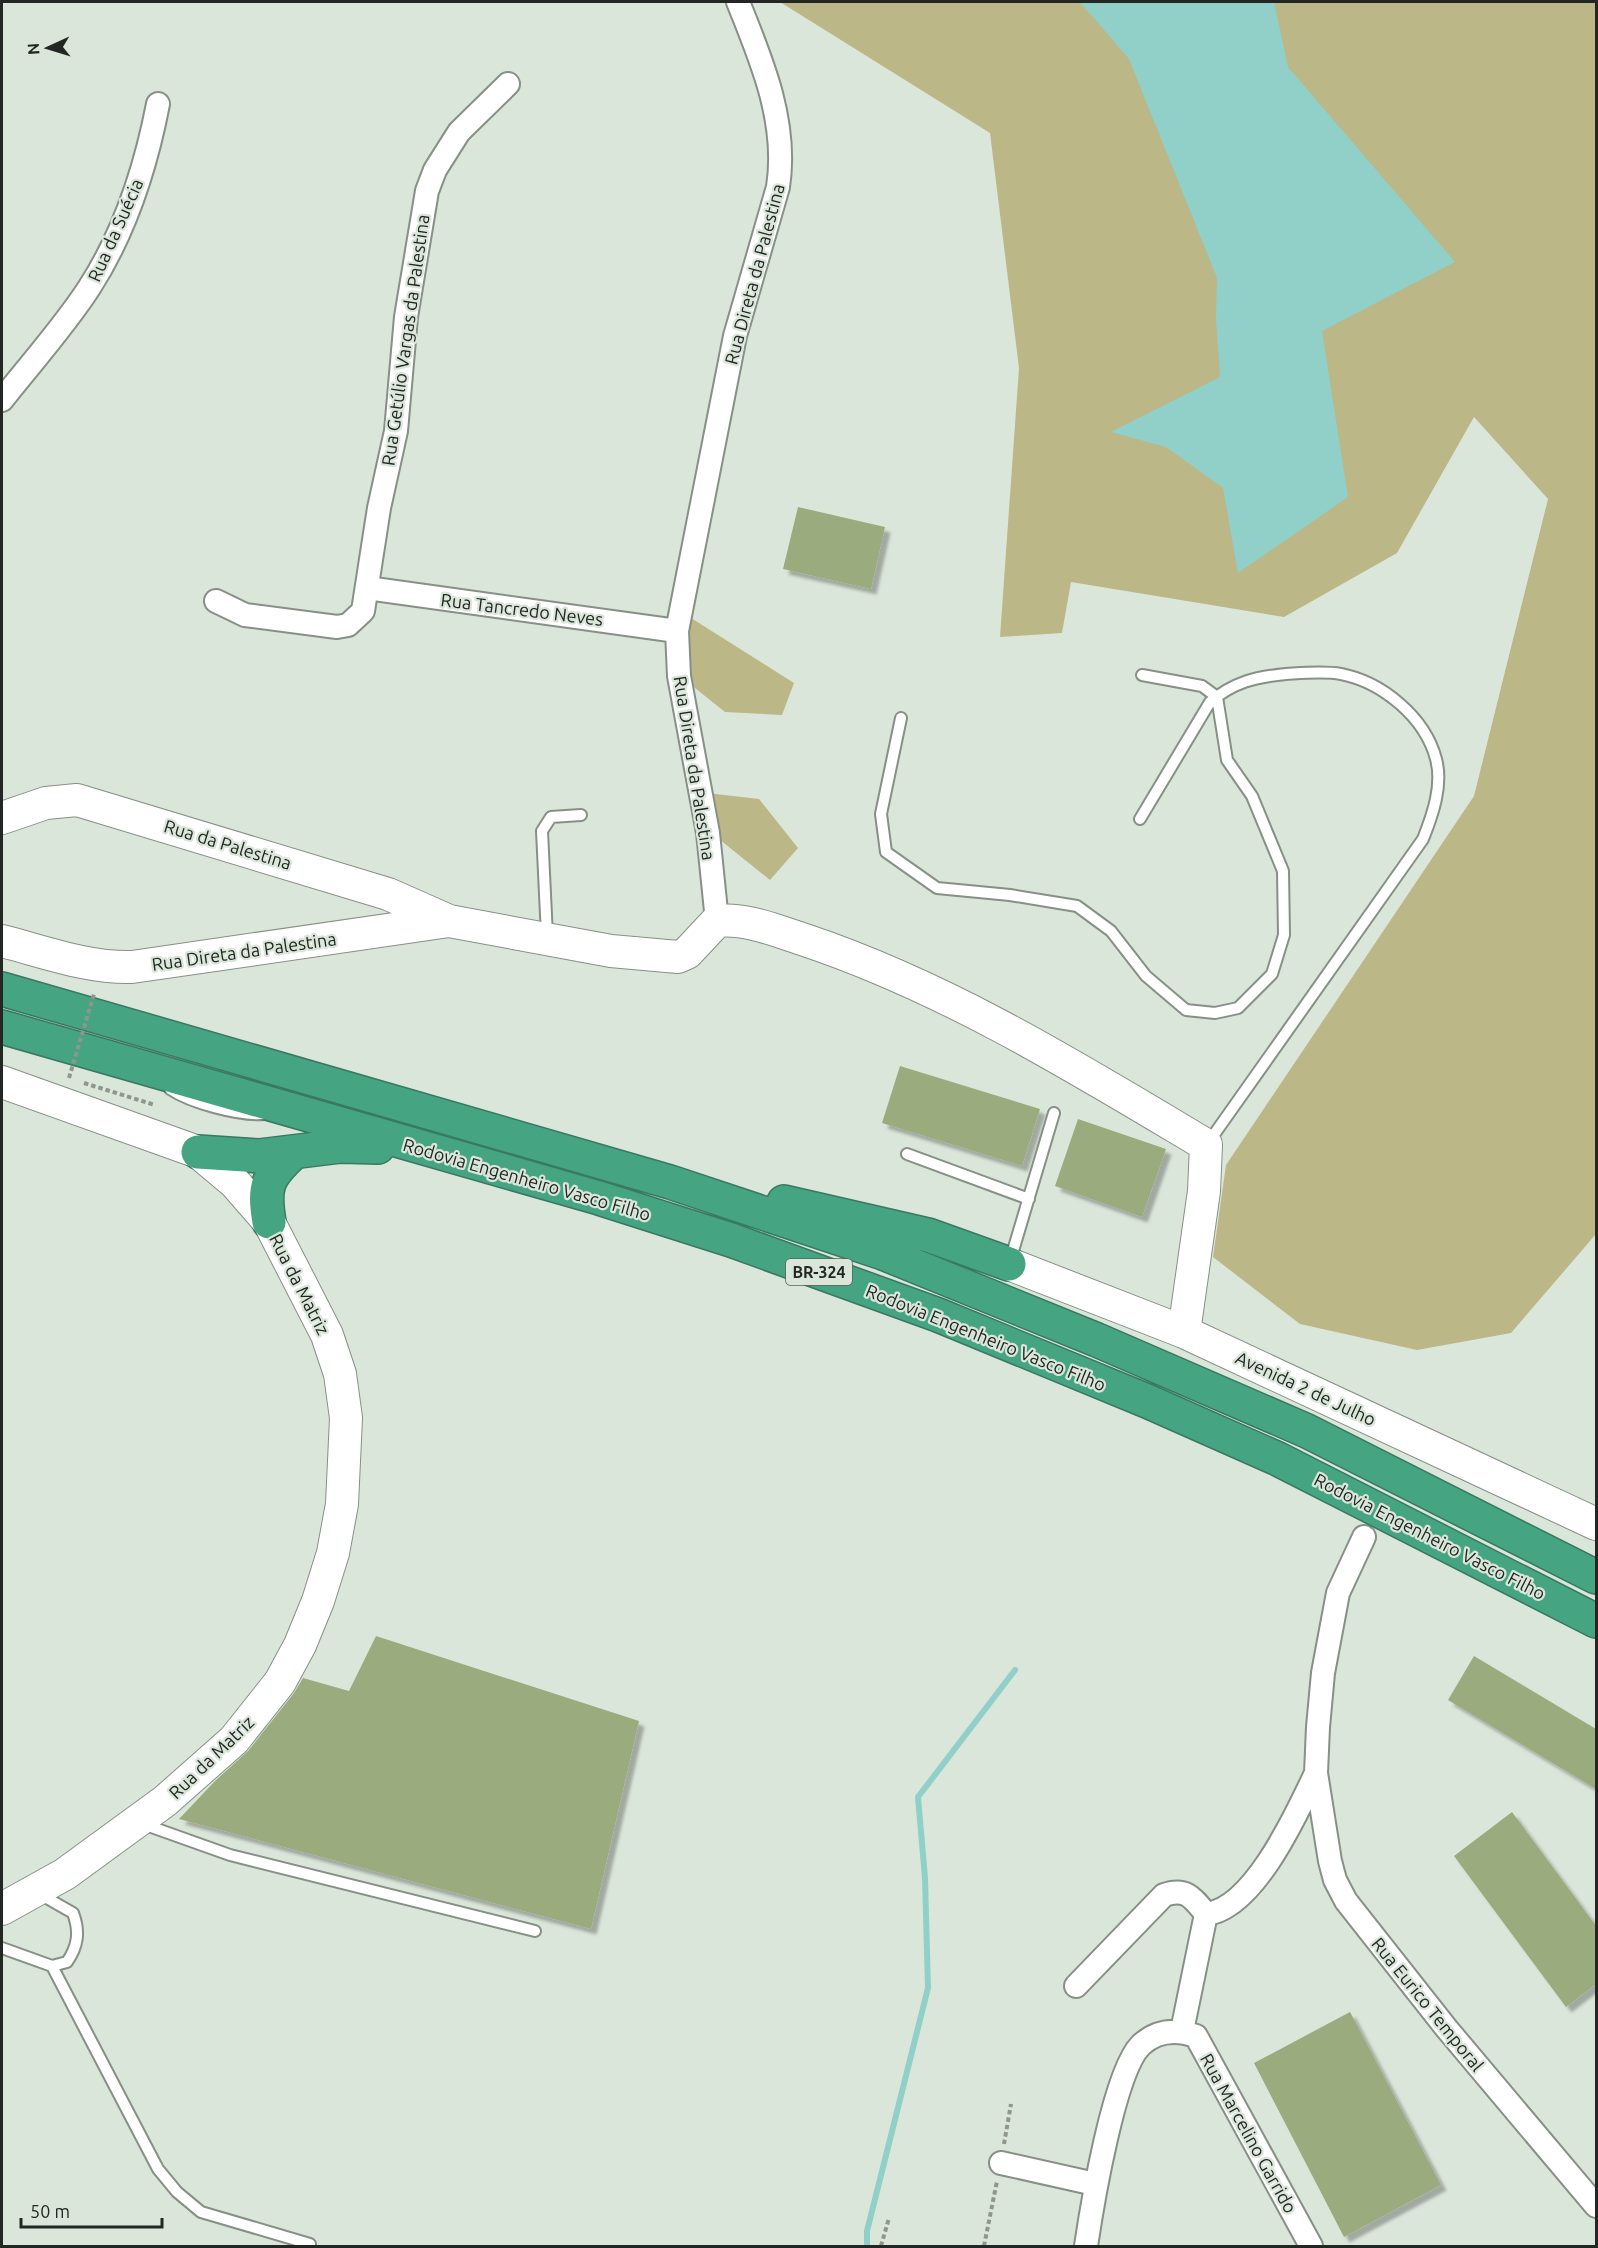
<svg xmlns="http://www.w3.org/2000/svg" width="1598" height="2248" viewBox="0 0 1598 2248" font-family="Ubuntu,sans-serif">
  <defs>
    <filter id="shadow"><feDropShadow dx="5.5" dy="5.5" stdDeviation="1.5" flood-color="#0004"/></filter>
  </defs>
  <rect width="100%" height="100%" fill="#dbe6db"/>
  <path fill="#bbb786" d="M780 2H1596V1234L1511 1333 1417 1350 1300 1324 1213 1257 1226 1165 1474 796 1548 499 1474 417 1397 553 1284 617 1071 582 1062 633 1000 637 1019 368 990 133Z
    M691 618 794 683 782 715 725 712 685 680Z
    M707 793 759 799 798 848 770 880 714 835Z"/>
  <path fill="#90d0c9" d="M1080 2H1274L1288 67 1455 262 1322 331 1348 497 1238 573 1223 488 1166 447 1111 432 1220 377 1216 319 1217 278 1129 59Z"/>
  <g fill="none" stroke-linecap="round" stroke-linejoin="round">
    <path stroke="#90d0c9" stroke-width="6" d="M867 2246V2231L928 1988 925 1878 918 1797 1015 1670"/>
  </g>
  <path fill="#9aab7e" filter="url(#shadow)" d="M798 507 885 527 871 589 783 569Z
    M900 1066 1040 1109 1022 1166 882 1123Z
    M1078 1119 1166 1149 1142 1217 1055 1186Z
    M376 1636 639 1721 591 1929 179 1819 216 1780 248 1751 294 1693 303 1678 349 1691Z
    M1474 1656 1596 1729V1789L1448 1700Z
    M1512 1812 1596 1926V1984L1566 2007 1454 1856Z
    M1350 2012 1441 2185 1344 2237 1254 2063Z"/>
  <g fill="none" stroke-linecap="round" stroke-linejoin="round">
    <defs>
      <path id="service" d="M901 718 881 814 886 852 937 888 1010 895 1077 906 1111 931 1146 976 1186 1010 1215 1013 1238 1008 1272 974 1284 935 1283 871 1252 796 1227 760 1217 697 1202 686 1142 675
        M1140 819 1210 702C1234 682 1255 677 1286 674 1303 673 1324 671 1341 674 1382 682 1425 717 1436 759 1443 785 1433 814 1423 839L1208 1143
        M547 936 542 831 551 817 581 815
        M170 1089C191 1103 239 1116 264 1114
        M907 1154 1029 1199
        M1010 1261 1054 1113
        M143 1824 230 1855 535 1931
        M2 1948 52 1966 67 1962C78 1946 80 1932 73 1913L38 1893
        M52 1966 158 2169 177 2192 201 2212 310 2244"/>
      <path id="minor" d="M2 400C31 363 63 328 89 288 124 234 146 166 158 104
        M367 588 677 631
        M216 601 245 615 337 627 348 625 363 611 379 508 396 431 406 317 427 191 435 170 459 132 508 84
        M717 921 708 833 679 676 677 631 735 336 778 187C788 123 762 61 738 2
        M1364 1537 1338 1593 1323 1673 1318 1727 1316 1773 1330 1861 1335 1880 1346 1901 1447 2029 1596 2206
        M1206 1914C1254 1909 1297 1813 1316 1773
        M1076 1986 1164 1895C1186 1887 1193 1898 1206 1914
        M1182 2031 1206 1914
        M1001 2163 1095 2184
        M1086 2246C1092 2206 1114 2071 1141 2045 1157 2030 1176 2029 1196 2036L1311 2246"/>
      <path id="secondary" d="M2 818 46 803 77 800 388 894 449 921
        M2 941C45 952 87 968 132 967L449 921 611 951 678 957 687 953 717 921C747 918 777 931 805 940 948 988 1077 1068 1206 1145L1204 1191 1184 1332
        M2 1082 198 1152 235 1183 269 1222 327 1335 340 1374 346 1418 342 1504 333 1553 318 1601 300 1645 280 1682 234 1740 165 1801 65 1874 2 1909
        M1009 1264 1184 1332 1596 1524"/>
      <path id="motorway" d="M2 989 670 1182 883 1253 1097 1340 1307 1431 1596 1577
        M2 1027 599 1198 731 1240 938 1315 1147 1401 1278 1459 1596 1621
        M198 1152 259 1156 341 1146 378 1147
        M784 1202 928 1235 1009 1264
        M269 1222C263 1187 267 1177 292 1154"/>
    </defs>
    <use href="#service" stroke="#869086" stroke-width="14"/>
    <use href="#minor" stroke="#869086" stroke-width="26"/>
    <use href="#secondary" stroke="#869086" stroke-width="34"/>
    <use href="#motorway" stroke="#397861" stroke-width="36"/>
    <path stroke="#8e968e" stroke-width="4" stroke-dasharray="4.5 3" stroke-linecap="butt" d="M84 1083 155 1105
      M1004 2144 1011 2104
      M881 2246 889 2218
      M984 2246 997 2181"/>
    <use href="#service" stroke="#fff" stroke-width="10"/>
    <use href="#minor" stroke="#fff" stroke-width="22"/>
    <use href="#secondary" stroke="#fff" stroke-width="32"/>
    <use href="#motorway" stroke="#45a482" stroke-width="33"/>
    <path stroke="#8e968e" stroke-width="4" stroke-dasharray="4.5 3" stroke-linecap="butt" d="M69 1078 94 994"/>
  </g>
  <g text-anchor="middle" dominant-baseline="central" stroke-width="4.5" stroke-linejoin="round" paint-order="stroke">
    <rect fill="#dbe6db" stroke="#5a605a" stroke-width="1.5" x="786" y="1259" width="66" height="26" rx="4.5"/>
    <g font-size="16" font-weight="bold" fill="#232723">
      <text x="819" y="1272">BR-324</text>
    </g>
    <g font-size="18" fill="#232723" stroke="#dbe6db">
      <text transform="translate(115 230) rotate(-66)">Rua da Suécia</text>
      <text transform="translate(754 274) rotate(-75)">Rua Direta da Palestina</text>
      <text transform="translate(405 340) rotate(-82)">Rua Getúlio Vargas da Palestina</text>
      <text transform="translate(522 609) rotate(7)">Rua Tancredo Neves</text>
      <text transform="translate(695 768) rotate(81)">Rua Direta da Palestina</text>
      <text transform="translate(228 844) rotate(17)">Rua da Palestina</text>
      <text transform="translate(244 951) rotate(-8)">Rua Direta da Palestina</text>
      <text transform="translate(527 1179) rotate(16)">Rodovia Engenheiro Vasco Filho</text>
      <text transform="translate(300 1284) rotate(63)">Rua da Matriz</text>
      <text transform="translate(986 1337) rotate(22)">Rodovia Engenheiro Vasco Filho</text>
      <text transform="translate(1306 1388) rotate(25)">Avenida 2 de Julho</text>
      <text transform="translate(1430 1536) rotate(27)">Rodovia Engenheiro Vasco Filho</text>
      <text transform="translate(211 1757) rotate(-44)">Rua da Matriz</text>
      <text transform="translate(1428 2004) rotate(51)">Rua Eurico Temporal</text>
      <text transform="translate(1249 2133) rotate(61)">Rua Marcelino Garrido</text>
    </g>
  </g>
  <rect width="1598" height="2248" fill="none" stroke="#232723" stroke-width="6"/>
  <g transform="translate(48 48) rotate(266)" stroke="#dbe6db" stroke-width="4.5" paint-order="stroke">
  <path d="M0-4.5L10 22L0 15L-10 22Z" fill="#232723"/>
  <text y="-9" font-size="16" font-weight="bold" text-anchor="middle" fill="#232723">N</text>
  </g>
  <path d="M21 2218v9h141v-9" fill="none" stroke="#232723" stroke-width="3"/>
  <text x="30" y="2218" font-size="18" fill="#232723" stroke="#dbe6db" stroke-width="4.5" paint-order="stroke">50 m</text>
</svg>
